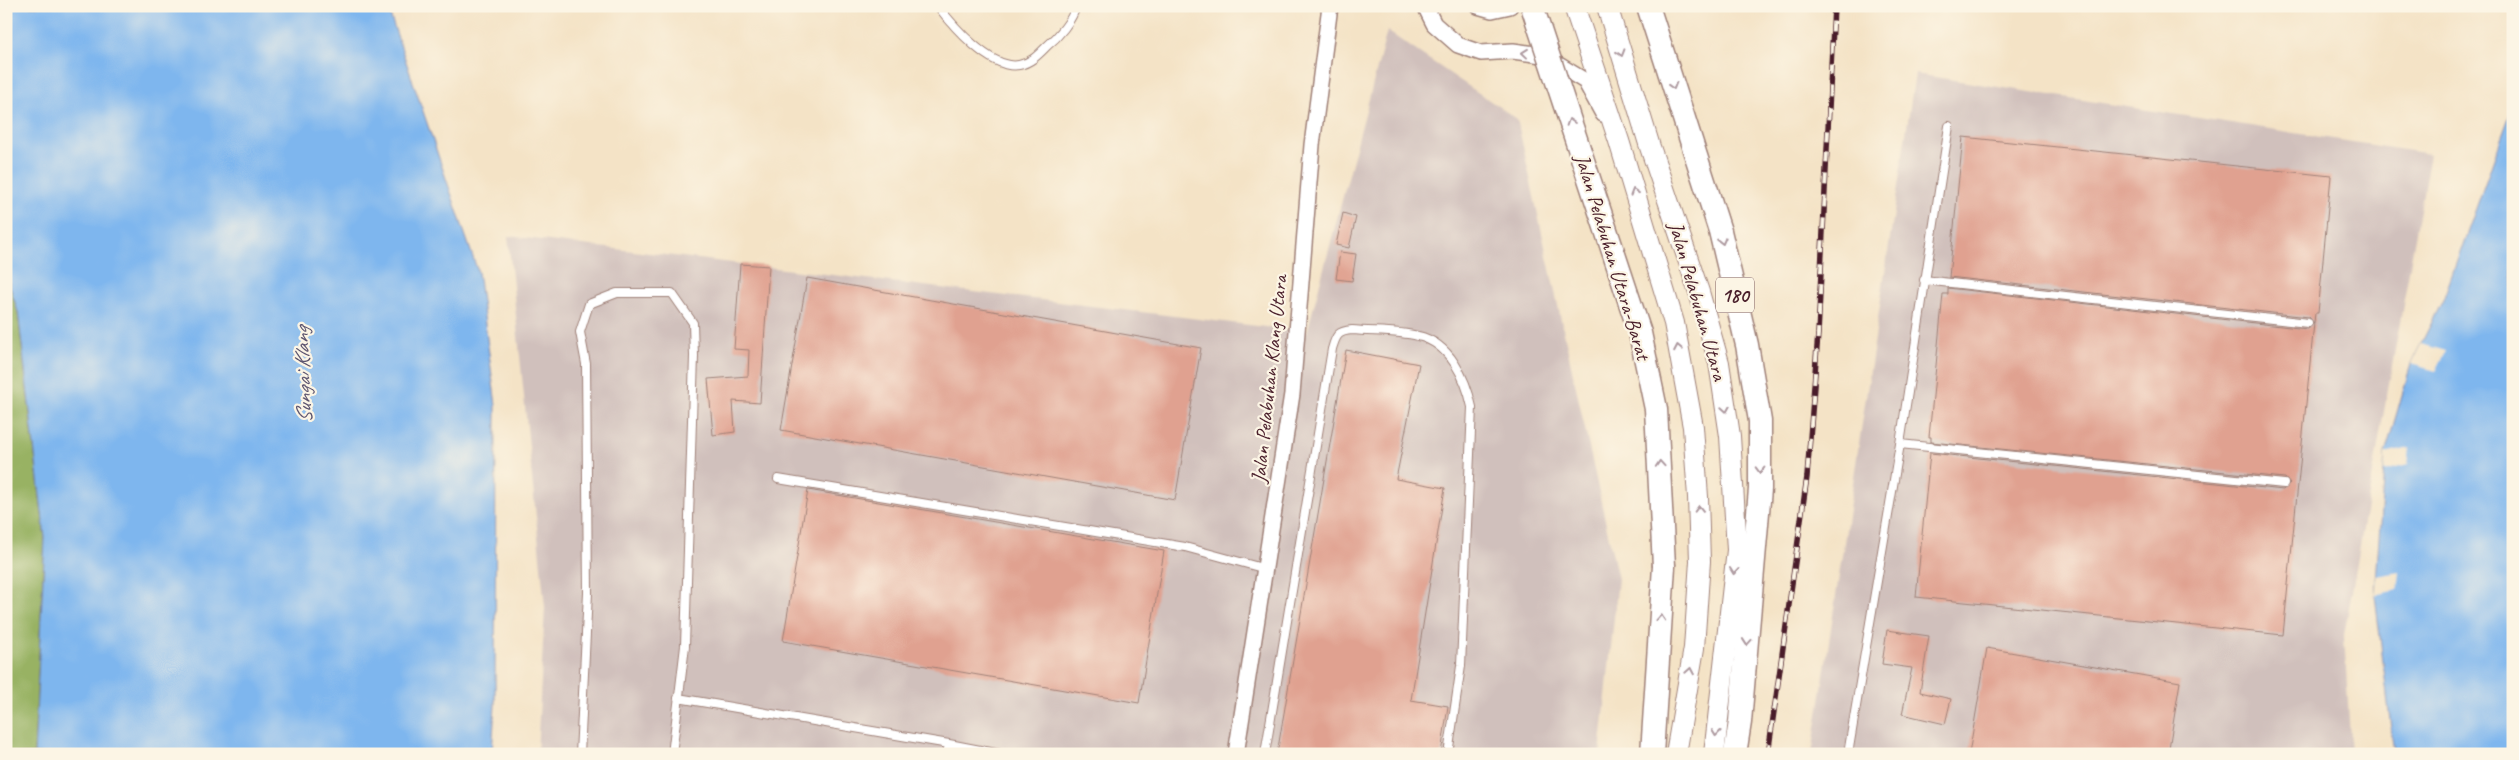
<svg xmlns="http://www.w3.org/2000/svg" width="2519" height="760" viewBox="0 0 2519 760" font-family="Caveat,sans-serif">
  <rect width="100%" height="100%" fill="#fcf5e5"/>
  <filter id="ink" filterUnits="userSpaceOnUse"><feTurbulence type="fractalNoise" baseFrequency=".02" numOctaves="2"/><feDisplacementMap in="SourceGraphic" scale="10" xChannelSelector="R" yChannelSelector="G"/><feConvolveMatrix kernelMatrix="1 2 1 2 8 2 1 2 1" color-interpolation-filters="sRGB"/></filter>
  <filter id="wash" filterUnits="userSpaceOnUse"><feTurbulence type="fractalNoise" baseFrequency=".0096" numOctaves="4" result="noise"/><feDisplacementMap in="SourceGraphic" scale="20" xChannelSelector="R" yChannelSelector="G"/><feGaussianBlur stdDeviation="1.12" result="paint"/><feColorMatrix in="noise" values="0 0 0 0 0 0 0 0 0 0 0 0 0 0 0 0 0 1.4 0 .05"/><feComposite in="paint" operator="in"/></filter>
  <g filter="url(#wash)">
    <rect width="100%" height="100%" fill="#f4e3c6"/>
    <path fill="#d0c0bc" d="M1387 31 1517 119 1618 579 1600 754H537L545 607 508 236 1307 332Z
      M1915 74 2430 154 2344 635 2351 754H1812Z"/>
    <path fill="#98b263" stroke="#716847" d="M6 274 18 312 45 538 34 754H6Z"/>
    <path fill="#7eb6ee" stroke="#646a8c" d="M6 6H387L478 272 496 405 495 705 492 754H34L45 538 18 312 6 274Z
      M2513 106V754H2394L2375 595 2385 454 2411 364 2443 300Z"/>
    <path fill="#f4e3c6" d="M2421 344 2446 351 2436 371 2411 364Z
      M2410 448 2408 465 2384 471 2385 454Z
      M2400 572 2398 590 2375 595 2377 576Z"/>
    <g id="blocks">
      <path fill="#e0a190" d="M1963 137 2331 176 2318 313H2315L2283 635 1916 597 1930 453 2283 490 2290 484 2285 478 1931 442V437H1929L1943 294H1948V288L2307 329 2314 323 2309 317 1949 277Z
        M1343 213 1356 217 1349 248 1336 245Z
        M1340 252 1356 254 1352 281 1336 279Z
        M740 264 769 266 760 403 733 401 735 432 713 435 708 379 748 376 749 350 734 349Z
        M807 278 1201 348 1175 500 781 430Z
        M1346 350 1419 364 1396 479 1445 488 1411 700 1448 706 1441 754H1277Z
        M808 490 1164 551 1139 703 783 641Z
        M1887 630 1929 636 1920 692 1951 699 1945 724 1902 714 1912 668 1882 664Z
        M1987 648 2180 682 2168 754H1969Z"/>
    </g>
  </g>
  <g filter="url(#ink)">
    <use href="#blocks" fill-opacity="0" stroke="#9f8178" stroke-width="1"/>
    <g fill="none" stroke-linecap="round" stroke-linejoin="round">
      <defs>
        <path id="lane" d="M938 6C953 26 991 70 1019 65 1031 63 1039 54 1047 46 1058 37 1072 21 1076 6
          M1924 280 2308 323
          M1900 444 2284 484
          M778 479 1185 547 1266 569
          M678 698 949 744 947 754
          M949 744 1001 754
          M580 754 588 593 586 364 580 332 589 304 617 293H672L693 323 694 356 685 646 672 754
          M1265 754 1332 349C1336 335 1338 331 1352 330 1374 332 1398 331 1418 336 1450 343 1466 379 1472 407L1461 666 1448 754
          M1848 754 1900 444 1949 126"/>
        <path id="street" d="M1425 6 1434 24 1458 45 1481 53 1513 51 1542 55 1585 81 1603 114
          M1478 6 1492 10 1510 6
          M1236 754 1292 394 1312 145 1330 6"/>
        <path id="secondary" d="M1574 6 1619 141 1674 323 1693 427 1698 497 1700 561 1694 648 1676 754
          M1607 6 1650 147 1699 292 1719 363 1730 436 1737 550 1714 754"/>
        <path id="primary" d="M1648 6 1720 231 1747 345 1760 421V489L1740 722 1735 754
          M1652 754 1664 566"/>
      </defs>
      <use href="#lane" stroke="#9f8178" stroke-width="10"/>
      <use href="#street" stroke="#9f8178" stroke-width="18"/>
      <use href="#secondary" stroke="#9f8178" stroke-width="22"/>
      <use href="#primary" stroke="#9f8178" stroke-width="25"/>
      <use href="#lane" stroke="#fff" stroke-width="8"/>
      <use href="#street" stroke="#fff" stroke-width="15"/>
      <use href="#secondary" stroke="#fff" stroke-width="20"/>
      <use href="#primary" stroke="#fff" stroke-width="22"/>
      <defs>
        <path id="rail" d="M1768 754 1807 477 1818 334 1834 6"/>
      </defs>
      <use href="#rail" stroke="#4a1f2b" stroke-width="5.5"/>
      <use href="#rail" stroke="#fcf5e5" stroke-width="4" stroke-dasharray="11" stroke-linecap="butt"/>
      <defs>
        <path id="primary-bridge" d="M1532 6 1640 333 1656 409 1664 566"/>
      </defs>
      <use href="#primary-bridge" stroke="#9f8178" stroke-width="25" stroke-linecap="butt"/>
      <use href="#primary-bridge" stroke="#fff" stroke-width="22"/>
    </g>
    <defs><path id="oneway-chevron" d="M-2-3.5L2.5 0L-2 3.5" fill="none" stroke-width="1.6" stroke-linecap="round" stroke-linejoin="round" transform="scale(1.25)"/></defs>
    <g stroke="#ae9aa0">
      <use href="#oneway-chevron" transform="translate(1525 53) rotate(-174)"/>
      <use href="#oneway-chevron" transform="translate(1621 53) rotate(73)"/>
      <use href="#oneway-chevron" transform="translate(1673 86) rotate(73)"/>
      <use href="#oneway-chevron" transform="translate(1570 122) rotate(-108)"/>
      <use href="#oneway-chevron" transform="translate(1634 192) rotate(-107)"/>
      <use href="#oneway-chevron" transform="translate(1722 241) rotate(76)"/>
      <use href="#oneway-chevron" transform="translate(1678 348) rotate(-101)"/>
      <use href="#oneway-chevron" transform="translate(1726 409) rotate(81)"/>
      <use href="#oneway-chevron" transform="translate(1660 464) rotate(-94)"/>
      <use href="#oneway-chevron" transform="translate(1760 470) rotate(91)"/>
      <use href="#oneway-chevron" transform="translate(1699 509) rotate(-91)"/>
      <use href="#oneway-chevron" transform="translate(1734 571) rotate(96)"/>
      <use href="#oneway-chevron" transform="translate(1661 618) rotate(-86)"/>
      <use href="#oneway-chevron" transform="translate(1747 642) rotate(95)"/>
      <use href="#oneway-chevron" transform="translate(1690 671) rotate(-80)"/>
      <use href="#oneway-chevron" transform="translate(1716 733) rotate(96)"/>
    </g>
  </g>
  <g text-anchor="middle" dominant-baseline="central" stroke-width="4.5" stroke-linejoin="round" paint-order="stroke">
    <rect fill="#fcf5e5" stroke="#7f5f63" stroke-width="1" x="1716" y="277.5" width="38" height="35" rx="4"/>
    <g font-size="20" font-weight="bold" fill="#4a1f2b">
      <text x="1735" y="295">180</text>
    </g>
    <g font-size="21" fill="#4a1f2b" stroke="#fcf5e5">
      <text transform="translate(1613 257) rotate(73)">Jalan Pelabuhan Utara-Barat</text>
      <text transform="translate(1698 301) rotate(74)">Jalan Pelabuhan Utara</text>
      <text transform="translate(1269 379) rotate(-84)">Jalan Pelabuhan Klang Utara</text>
    </g>
    <g font-size="22" font-style="italic" fill="#5c546f" stroke="#fcf5e5">
      <text transform="translate(303 375) rotate(-92)">Sungai Klang</text>
    </g>
  </g>
  <rect width="2519" height="760" fill="none" stroke="#fcf5e5" stroke-width="25"/>
</svg>
